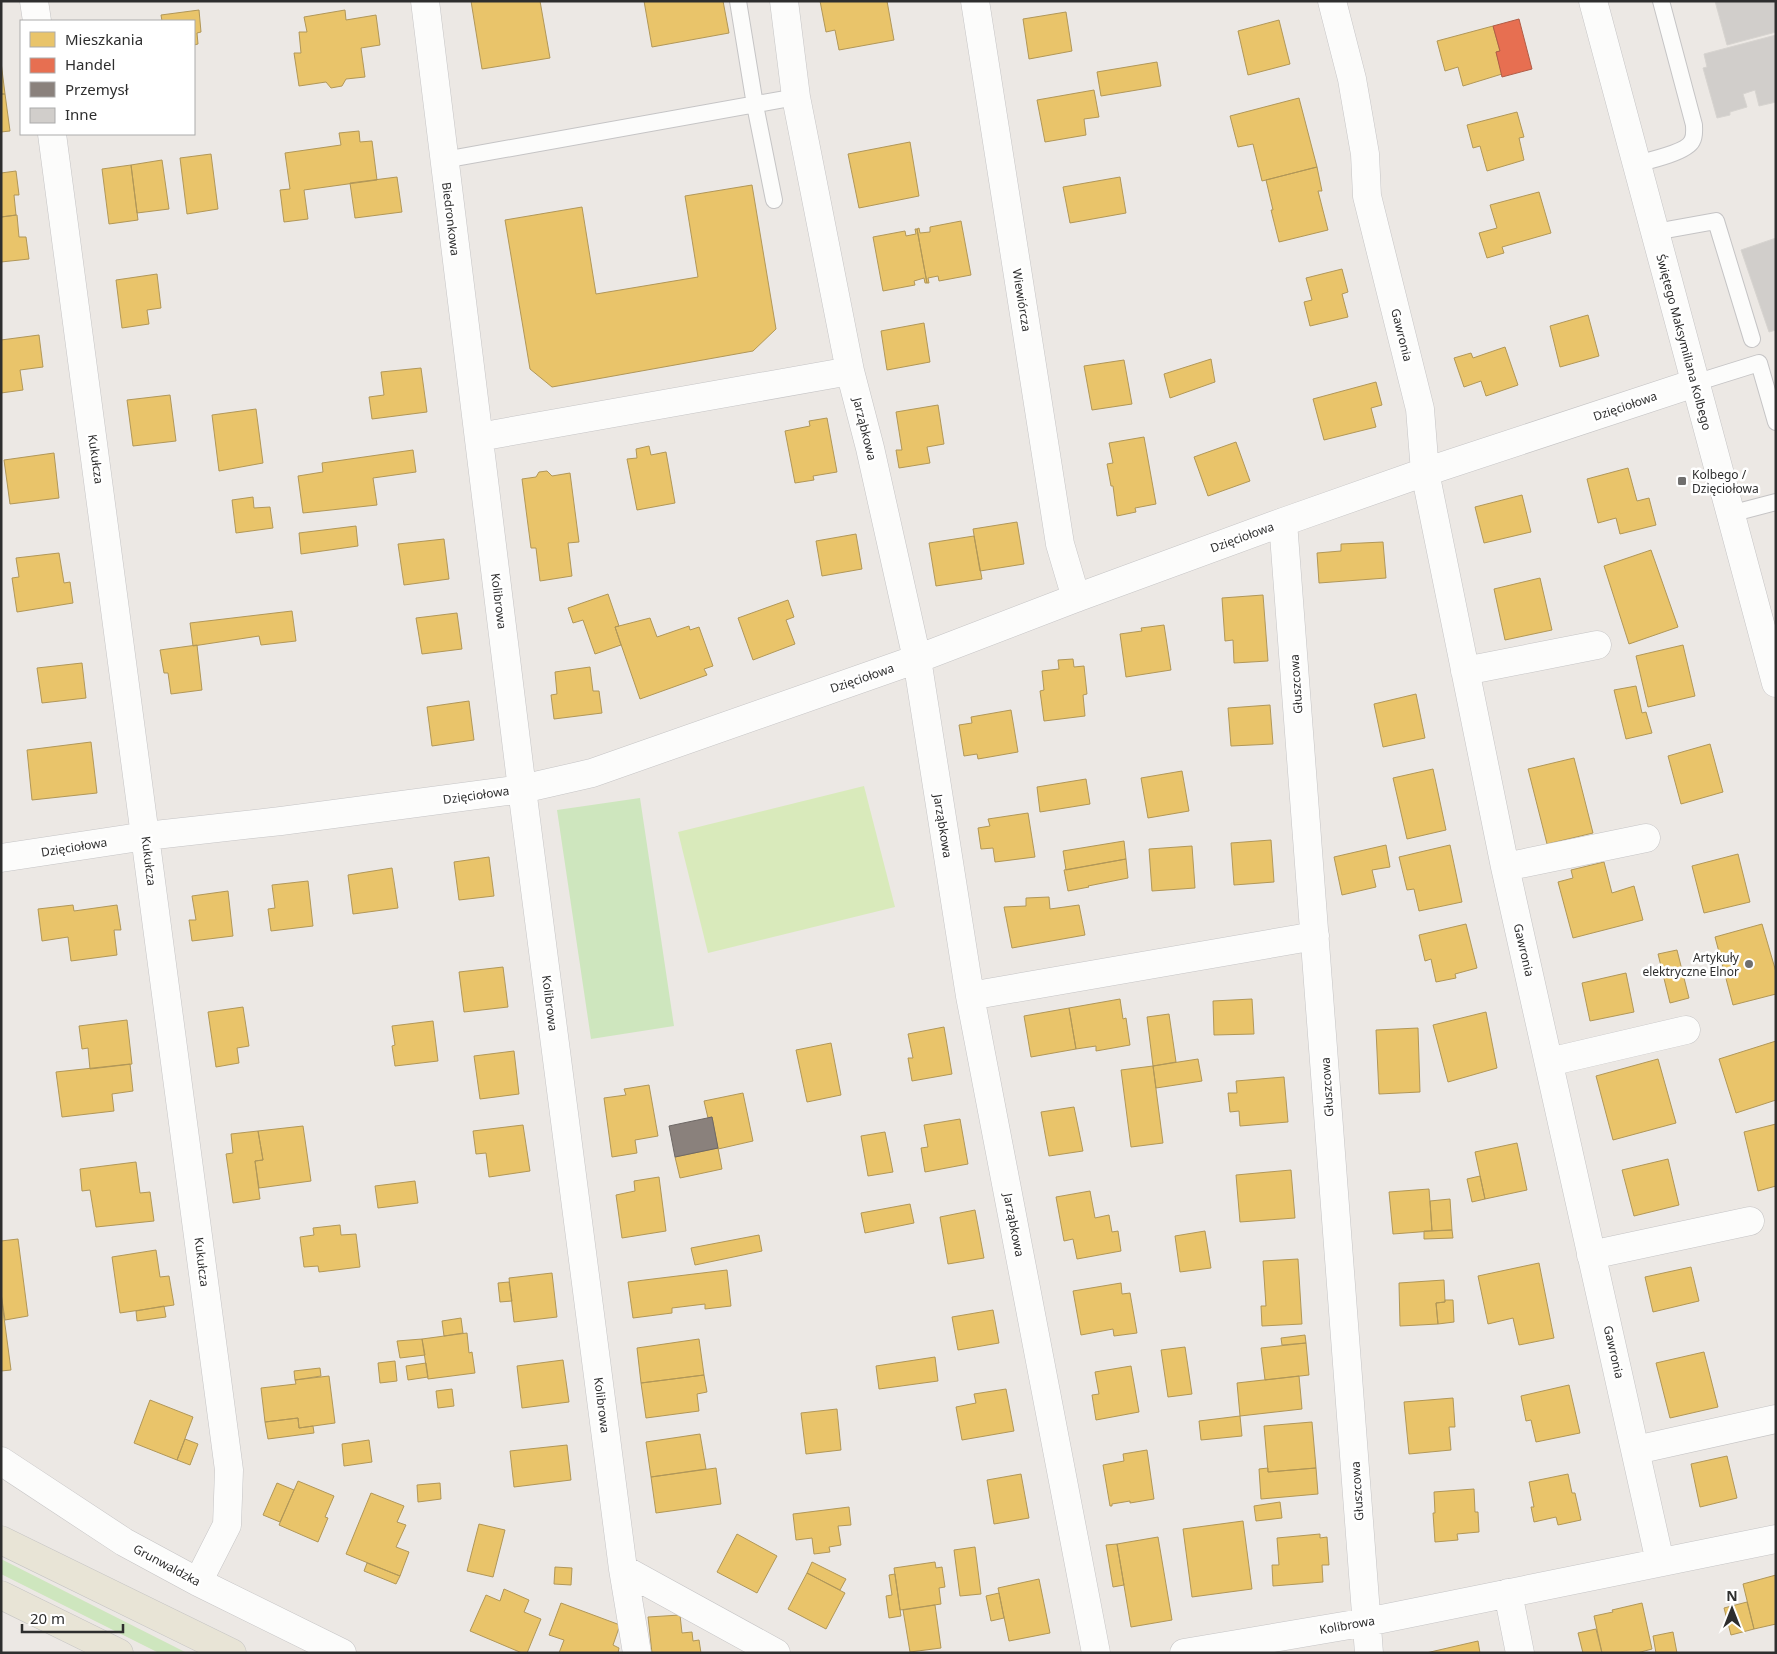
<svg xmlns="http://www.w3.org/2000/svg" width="1777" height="1654" viewBox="0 0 1777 1654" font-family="'Noto Sans',sans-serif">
  <rect width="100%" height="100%" fill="#ece8e4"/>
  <path fill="#cee6be" d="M640 798 674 1026 591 1039 557 810Z
    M1 1559 187 1653H159L1 1574Z"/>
  <path fill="#d9eabb" d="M864 786 895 907 708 953 678 832Z"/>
  <path fill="#e9c46a" stroke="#b19758" d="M471 1H540L550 58 482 69Z
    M644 1H723L729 33 652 47Z
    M820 1H887L894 40 839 50 835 30 826 32Z
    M199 10 201 32 197 33 198 44 194 45V21H162L161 15Z
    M345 10 346 20 376 15 380 45 361 48 365 77 346 79 342 86 331 88 326 82 299 86 294 53H301L299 32H307L304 17Z
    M1066 12 1072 51 1029 59 1023 19Z
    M1279 20 1290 64 1248 75 1238 31Z
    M1493 26 1500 51 1496 52 1502 74 1463 86 1458 67 1445 71 1437 41Z
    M1 62 5 94H1Z
    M1157 62 1161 86 1101 96 1097 72Z
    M1094 90 1099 117 1084 119 1086 135 1045 142 1037 100Z
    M1 94H5L10 131 1 132Z
    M1299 98 1317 167 1262 181 1253 144 1238 147 1230 116Z
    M1517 112 1524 137 1519 138 1524 160 1487 171 1480 146 1473 148 1467 125Z
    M359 131 360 142 372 141 377 180 304 190 308 219 284 222 280 190 290 189 285 153 341 145 339 133Z
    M910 142 919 196 859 208 848 154Z
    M211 154 218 209 187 214 180 158Z
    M162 160 169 209 137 213 131 165Z
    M131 165 138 220 109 224 102 169Z
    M1317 167 1322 191H1318L1328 230 1279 242 1271 210H1273L1266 180Z
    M16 171 19 195H14L16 215 1 217V173Z
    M397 177 402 212 355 218 350 183Z
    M1120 177 1126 213 1070 223 1063 187Z
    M752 185 776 329 753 351 552 387 530 369 505 220 582 207 596 294 698 277 685 196Z
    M1539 192 1551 233 1502 247 1504 253 1487 258 1479 233 1497 228 1490 205Z
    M17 215 19 237H26L29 259 1 262V217Z
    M961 221 971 275 939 281 938 276 928 278 929 283H927L917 229 919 228 920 233 930 232V227Z
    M915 229H917L927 283H925L924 278 914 281 915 285 883 291 873 237 905 231 906 236 916 234Z
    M1342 269 1348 292 1342 294 1348 317 1310 326 1304 302 1312 300 1306 278Z
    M157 274 161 308 147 310 149 324 122 328 116 280Z
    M1588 315 1599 356 1560 367 1550 326Z
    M924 323 930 362 887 370 881 331Z
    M39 335 43 367 20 370 23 390 1 393V340Z
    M1505 347 1518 385 1486 396 1481 381 1464 387 1454 358 1471 353 1473 358Z
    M1211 359 1215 382 1170 398 1164 374Z
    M1124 360 1132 404 1092 410 1084 366Z
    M421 368 427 412 372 419 369 397 384 395 381 372Z
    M1376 382 1382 405 1371 408 1376 427 1324 440 1313 399Z
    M170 395 176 441 133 446 127 400Z
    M938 405 944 444 927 447 930 463 899 468 896 450H902L896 412Z
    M256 409 263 463 219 471 212 415Z
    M827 418 837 472 813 476 814 480 795 483 785 431 810 426 809 421Z
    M1144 437 1156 504 1135 508 1136 512 1117 516 1113 486H1111L1107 464 1113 463 1109 443Z
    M1236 442 1250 481 1208 496 1194 457Z
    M649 446 651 455 666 452 675 503 637 510 627 459 637 458 636 449Z
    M413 450 416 472 373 478 377 505 303 513 298 476 323 472 322 463Z
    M54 453 59 498 10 504 4 460Z
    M1628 468 1637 501 1649 498 1656 525 1620 534 1616 518 1598 523 1587 479Z
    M547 471 552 476 570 473 579 542 568 543 572 576 540 581 536 548H531L522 479 536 477 539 472Z
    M1522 495 1531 532 1484 543 1475 507Z
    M253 497 254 508 270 507 273 528 236 533 232 500Z
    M1017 522 1024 564 980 571 973 529Z
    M356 526 358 546 301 554 299 533Z
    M856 534 862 569 822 576 816 541Z
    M974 536 982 579 936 586 929 543Z
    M444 539 449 579 404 585 398 544Z
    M1383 542 1386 578 1319 583 1317 553 1341 551V544Z
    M1651 550 1678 627 1629 644 1604 566Z
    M59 553 64 583 70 582 73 603 17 612 12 578 19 577 16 558Z
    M1540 578 1552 630 1505 640 1494 589Z
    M608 594 619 626 615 627 621 645 595 654 583 620 573 623 568 608Z
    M1263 595 1268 661 1234 663 1233 640 1225 641 1222 598Z
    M788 600 794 617 786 620 795 644 753 660 738 618Z
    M292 611 296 641 261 645 259 636 193 646 190 623Z
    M457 613 462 649 422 654 416 618Z
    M650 618 657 637 689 626 690 630 699 627 713 666 704 669 707 675 640 699 615 627Z
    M1164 625 1171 670 1126 677 1120 634 1142 631 1141 628Z
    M197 645 202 690 171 694 168 673H164L160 650Z
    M1683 645 1695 696 1648 707 1636 656Z
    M1073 659 1074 667 1084 666 1087 694 1083 695 1085 716 1044 721 1040 691 1044 690 1042 671 1059 669 1058 660Z
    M82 663 86 698 42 703 37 668Z
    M590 667 593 691H599L602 713 554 719 551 695 557 694 555 672Z
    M1636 686 1642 713 1646 712 1652 733 1626 739 1614 690Z
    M1416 694 1425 738 1383 747 1374 704Z
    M469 701 474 740 432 746 427 707Z
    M1270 705 1273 744 1231 746 1228 708Z
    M1011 710 1018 752 978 759 977 754 964 756 959 725 972 723 971 717Z
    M91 742 97 793 32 800 27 750Z
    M1710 744 1723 792 1681 804 1668 756Z
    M1574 758 1593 833 1547 844 1528 769Z
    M1433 769 1446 830 1407 839 1393 778Z
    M1182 771 1189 811 1148 818 1141 778Z
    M1086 779 1090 804 1040 812 1037 787Z
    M1028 813 1035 857 995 862 993 848 981 849 978 828 990 826 988 819Z
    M1271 840 1274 882 1234 885 1231 843Z
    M1124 841 1126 859 1066 870 1063 851Z
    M1386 845 1390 867 1372 870 1376 887 1342 895 1334 857Z
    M1450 845 1462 902 1419 911 1414 889 1407 890 1399 857Z
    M1192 846 1195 888 1152 891 1149 849Z
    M1738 854 1750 902 1704 913 1692 866Z
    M489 857 494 896 459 900 454 862Z
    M1126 859 1128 878 1088 886 1089 887 1068 891 1064 870Z
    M1604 862 1612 893 1634 886 1643 920 1573 938 1558 882 1573 878 1571 870Z
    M392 868 398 908 353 914 348 875Z
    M308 881 313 926 271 931 268 909 275 908 272 885Z
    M228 891 233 936 192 941 189 920H196L192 896Z
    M1049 897 1050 909 1079 905 1085 935 1012 948 1004 907 1026 906V898Z
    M73 905 74 911 117 905 121 930H114L117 955 71 961 68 937 42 941 38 909Z
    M1466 924 1477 968 1455 974 1456 978 1436 982 1431 959 1425 961 1419 935Z
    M1762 924 1776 972V994L1733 1005 1715 937Z
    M1677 950 1689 998 1670 1003 1658 954Z
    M503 967 508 1007 464 1012 459 972Z
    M1626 973 1634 1012 1590 1021 1582 983Z
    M1120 999 1123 1019 1126 1018 1130 1045 1096 1051V1046L1076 1049 1069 1008Z
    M1252 999 1254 1034 1214 1035 1213 1001Z
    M243 1007 249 1046 237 1048 239 1063 216 1067 208 1012Z
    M1069 1008 1076 1049 1031 1057 1024 1016Z
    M1486 1012 1497 1068 1448 1082 1433 1025Z
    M1169 1014 1176 1062 1153 1066 1147 1017Z
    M127 1020 132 1064 90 1069 88 1048 82 1049 79 1026Z
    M433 1021 438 1061 395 1066 392 1046 395 1045 392 1026Z
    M944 1027 952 1074 912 1081 908 1058H913L908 1034Z
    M1418 1028 1420 1092 1379 1094 1376 1030Z
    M1776 1041V1100L1736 1113 1719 1059Z
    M831 1043 841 1095 807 1102 796 1050Z
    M514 1051 519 1094 480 1099 474 1056Z
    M1198 1059 1202 1081 1156 1088 1153 1066Z
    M1658 1059 1676 1123 1613 1140 1596 1076Z
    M130 1064 133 1091 112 1094 114 1111 62 1117 56 1072Z
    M1153 1066 1163 1143 1131 1147 1121 1070Z
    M1284 1077 1288 1122 1240 1126 1239 1111 1230 1112 1228 1093H1237L1236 1081Z
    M649 1085 658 1136 635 1140 637 1153 612 1157 604 1098 626 1095 624 1089Z
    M743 1093 753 1141 718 1149 712 1117 708 1118 704 1101Z
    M1074 1107 1083 1151 1049 1156 1041 1112Z
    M960 1119 968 1164 925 1172 921 1148 928 1147 924 1125Z
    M1776 1124V1186L1758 1191 1744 1132Z
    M523 1125 530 1171 489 1177 486 1153 476 1154 473 1131Z
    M303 1126 311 1181 259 1188 255 1161 263 1160 258 1131Z
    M258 1131 263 1160 255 1161 260 1199 233 1203 226 1154 233 1153 231 1134Z
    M885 1132 893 1172 868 1176 861 1136Z
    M1517 1143 1527 1190 1485 1199 1475 1152Z
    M718 1148 722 1169 680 1178 675 1157Z
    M1668 1159 1679 1205 1634 1216 1622 1170Z
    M136 1162 140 1193 150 1192 154 1221 96 1227 90 1190 82 1191 80 1169Z
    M1291 1170 1295 1218 1240 1222 1236 1175Z
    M1480 1176 1485 1199 1472 1202 1467 1179Z
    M659 1177 666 1231 622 1238 616 1195 635 1191 634 1181Z
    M415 1181 418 1203 378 1208 375 1186Z
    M1429 1189 1432 1231 1393 1234 1389 1192Z
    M1090 1191 1095 1218 1109 1215 1112 1232 1118 1231 1121 1251 1077 1259 1073 1239 1064 1241 1056 1197Z
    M1450 1199 1452 1230 1432 1231 1430 1201Z
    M910 1204 914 1223 865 1233 861 1213Z
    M975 1210 984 1258 948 1264 940 1217Z
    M340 1225 341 1235 356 1234 360 1267 319 1272 318 1266 304 1267 300 1237 314 1235 313 1228Z
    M1452 1230 1453 1238 1424 1239V1231Z
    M1205 1231 1211 1268 1180 1272 1175 1236Z
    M759 1235 762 1251 695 1265 691 1248Z
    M18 1239 28 1316 5 1320 1 1293V1241Z
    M156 1250 160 1277 169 1276 174 1305 120 1313 112 1257Z
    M1298 1259 1302 1324 1262 1326 1261 1306H1266L1263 1261Z
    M1539 1263 1554 1338 1519 1345 1513 1318 1488 1324 1478 1276Z
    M1691 1267 1699 1301 1653 1312 1645 1277Z
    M727 1270 731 1306 705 1309V1304L672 1308V1313L633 1318 628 1282Z
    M552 1273 557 1317 514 1322 509 1278Z
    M1444 1280 1445 1302 1436 1303 1438 1324 1400 1326 1399 1283Z
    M509 1282 512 1301 500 1302 498 1283Z
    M1121 1283 1122 1294 1130 1293 1137 1333 1114 1336 1113 1329 1081 1335 1073 1291Z
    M1 1295 11 1370 1 1371Z
    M1445 1300H1453L1454 1322 1438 1324 1436 1303 1445 1302Z
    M164 1306 166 1317 137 1321 136 1311Z
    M993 1310 999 1343 958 1350 952 1317Z
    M461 1318 463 1333 444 1336 442 1321Z
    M467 1333 469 1353 472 1352 475 1373 428 1379 422 1339Z
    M1305 1335 1306 1343 1282 1345 1281 1338Z
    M422 1339 425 1355 400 1358 397 1341Z
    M699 1339 704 1375 641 1383 637 1348Z
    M1306 1343 1309 1375 1265 1380 1261 1348Z
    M1185 1347 1192 1394 1168 1397 1161 1350Z
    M1704 1352 1718 1407 1670 1418 1656 1363Z
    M935 1357 938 1381 879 1389 876 1366Z
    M563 1360 569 1402 522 1408 517 1366Z
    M395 1361 397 1381 380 1383 378 1363Z
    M426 1363 428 1377 408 1380 406 1366Z
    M1131 1366 1139 1412 1096 1420 1092 1395 1099 1394 1095 1372Z
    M320 1368 321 1376 295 1380 294 1371Z
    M704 1375 707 1392 697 1394 699 1411 646 1418 641 1383Z
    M329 1376 335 1423 299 1428 298 1418 265 1422 261 1388 296 1384 295 1380Z
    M1299 1376 1302 1409 1240 1416 1237 1383Z
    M1569 1385 1580 1433 1536 1442 1531 1420 1526 1421 1521 1396Z
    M452 1389 454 1406 438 1408 436 1391Z
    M1006 1389 1014 1431 962 1440 956 1407 976 1403 974 1394Z
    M1453 1398 1455 1427H1449L1451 1450 1409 1454 1404 1402Z
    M150 1400 193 1417 177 1460 134 1443Z
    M837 1409 841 1450 806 1454 801 1413Z
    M1240 1416 1242 1436 1201 1440 1199 1421Z
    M298 1418 299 1428 313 1426 314 1433 268 1439 265 1422Z
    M1312 1422 1316 1468 1268 1472 1264 1426Z
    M700 1434 706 1469 651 1477 646 1442Z
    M185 1439 198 1444 190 1465 177 1460Z
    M369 1440 372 1462 344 1466 342 1444Z
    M567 1445 571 1480 514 1487 510 1451Z
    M1147 1450 1154 1499 1130 1503V1501L1112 1504V1506H1110L1103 1465 1124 1461 1123 1454Z
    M1727 1456 1737 1498 1700 1507 1691 1464Z
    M716 1468 721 1504 656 1513 651 1477Z
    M1268 1468V1472L1316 1468 1318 1494 1261 1499 1259 1469Z
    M1021 1474 1029 1518 994 1524 987 1480Z
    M1568 1474 1572 1493H1575L1581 1520 1558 1525 1556 1517 1534 1522 1531 1507H1534L1529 1482Z
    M298 1481 334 1496 325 1517 328 1518 318 1542 279 1525Z
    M277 1483 294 1490 280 1522 263 1515Z
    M440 1483 441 1499 418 1502 417 1485Z
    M1474 1489 1475 1512H1478L1479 1532 1457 1534 1458 1540 1435 1542 1433 1513H1435L1434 1492Z
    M371 1493 404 1506 397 1522 406 1525 396 1547 409 1552 400 1576 346 1554Z
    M1280 1502 1282 1518 1256 1521 1254 1506Z
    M849 1507 851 1525 838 1526 841 1545 829 1547 830 1552 814 1554 812 1538 796 1540 793 1514Z
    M1243 1521 1252 1589 1192 1597 1183 1529Z
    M479 1524 505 1530 493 1577 467 1571Z
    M737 1534 777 1556 757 1593 717 1572Z
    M1320 1534V1538L1327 1537 1329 1565H1322L1323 1582 1273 1586 1272 1565H1279L1277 1538Z
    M1158 1537 1172 1620 1131 1627 1117 1544Z
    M1117 1544 1124 1585 1113 1587 1106 1545Z
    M975 1547 981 1594 960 1596 954 1550Z
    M812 1562 846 1579 840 1590 807 1573Z
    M935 1562 936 1568 942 1567 945 1587 939 1588 941 1604 900 1610 894 1568Z
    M367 1563 400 1576 396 1584 364 1571Z
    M555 1567 572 1568 571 1585 554 1584Z
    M807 1573 845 1593 826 1629 788 1609Z
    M895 1574 901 1616 889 1618 886 1596 892 1595 889 1575Z
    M1776 1575V1624L1754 1629 1743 1584Z
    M1039 1579 1050 1633 1009 1641 998 1588Z
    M504 1589 529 1600 524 1612 541 1619 527 1653H522L470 1631 486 1595 500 1601Z
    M999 1593 1004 1618 991 1621 986 1596Z
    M1747 1602 1754 1629 1731 1635 1724 1608Z
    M561 1603 620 1625 613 1645 619 1648 618 1653H559L564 1640 549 1635Z
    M1642 1603 1652 1649 1637 1653H1602L1594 1616 1613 1612 1612 1610Z
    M935 1605 941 1648 910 1652 903 1610Z
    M680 1615 682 1633 692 1632 693 1641 699 1640 701 1653H652L648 1617Z
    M1596 1629 1602 1653H1583L1578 1633Z
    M1673 1632 1677 1653H1656L1653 1636Z
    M1478 1641 1480 1653H1426Z"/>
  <path fill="#e76f51" stroke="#b05c46" d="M1519 19 1532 69 1502 77 1496 52 1500 51 1493 26Z"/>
  <path fill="#8a817c" stroke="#6e6865" d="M712 1117 718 1148 675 1157 669 1126Z"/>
  <path fill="#d1cecb" stroke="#d7d4d0" d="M1715 1H1776V32L1727 45Z
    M1776 35V102L1759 106 1755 90 1743 94 1747 107 1730 112V115L1717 118 1703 68 1707 67 1704 54Z
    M1776 238V330L1769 332 1741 250Z"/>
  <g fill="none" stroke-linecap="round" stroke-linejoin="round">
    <defs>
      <path id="lane" d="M738 1 755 105 774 200
        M444 160 796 97
        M1636 164C1648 161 1687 152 1692 141 1695 136 1694 130 1694 125L1661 1
        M1655 232 1716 221 1752 339
        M1695 383 1759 363 1776 422
        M1730 514 1776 502"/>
      <path id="street" d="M34 1 37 21
        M425 1 522 789 623 1569 637 1653
        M784 1 796 97 850 371 870 448 917 659 970 996 1096 1653
        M975 1 1060 544 1076 598
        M1332 1 1352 79 1365 154 1367 196 1420 409 1425 472 1505 867 1660 1562
        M52 134 229 1470 227 1525 198 1582
        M479 437 850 371
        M1283 522 1369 1653
        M1465 671 1597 645
        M1 858 146 836 281 821 522 789 592 773 917 659 1076 598 1283 522 1425 472 1695 383
        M1505 867 1646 838
        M970 996 1315 936
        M1549 1062 1686 1030
        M1591 1255 1750 1221
        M1636 1450 1776 1419
        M1 1461 124 1542 198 1582 342 1653
        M623 1569 776 1653
        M1508 1593 1520 1653
        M1184 1653 1367 1622 1776 1539"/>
      <path id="secondary" d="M1593 1 1776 683"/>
      <path id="primary" d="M1 1540 232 1653
        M1 1595 119 1653"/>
    </defs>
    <use href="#lane" stroke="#c5c4c5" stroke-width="18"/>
    <use href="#street" stroke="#c5c4c5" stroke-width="29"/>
    <use href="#secondary" stroke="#c5c4c5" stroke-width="29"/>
    <use href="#primary" stroke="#c6c5c4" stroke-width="29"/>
    <use href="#lane" stroke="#fcfcfb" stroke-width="16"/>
    <use href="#street" stroke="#fcfcfb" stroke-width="28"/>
    <use href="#secondary" stroke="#fcfcfb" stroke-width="28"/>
    <use href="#primary" stroke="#e8e4d6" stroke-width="28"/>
  </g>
  <g fill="#706f6e" stroke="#fff" stroke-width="2">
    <rect x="1677" y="476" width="10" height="10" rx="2.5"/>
    <circle cx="1749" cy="964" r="5"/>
  </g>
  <g text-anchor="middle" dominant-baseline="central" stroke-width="5" stroke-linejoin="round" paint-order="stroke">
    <g font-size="12" fill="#2e2e2e" stroke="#fff">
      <text transform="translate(451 219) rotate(83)">Biedronkowa</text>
      <text transform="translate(1022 300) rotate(81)">Wiewiórcza</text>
      <text transform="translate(1402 335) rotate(76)">Gawronia</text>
      <text transform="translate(1684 342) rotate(75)">Świętego Maksymiliana Kolbego</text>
      <text transform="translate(1625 406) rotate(-19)">Dzięciołowa</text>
      <text transform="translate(865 429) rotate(76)">Jarząbkowa</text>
      <text transform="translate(96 459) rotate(82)">Kukułcza</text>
      <text transform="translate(1242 537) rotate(-20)">Dzięciołowa</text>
      <text transform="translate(499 601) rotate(83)">Kolibrowa</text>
      <text transform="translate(862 678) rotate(-19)">Dzięciołowa</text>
      <text transform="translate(1296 684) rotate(-94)">Głuszcowa</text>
      <text transform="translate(476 795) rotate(-8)">Dzięciołowa</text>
      <text transform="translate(943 826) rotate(81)">Jarząbkowa</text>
      <text transform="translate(74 847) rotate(-9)">Dzięciołowa</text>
      <text transform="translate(149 861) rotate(83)">Kukułcza</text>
      <text transform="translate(1524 950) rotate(77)">Gawronia</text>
      <text transform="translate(550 1003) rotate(83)">Kolibrowa</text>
      <text transform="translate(1327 1087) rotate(-94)">Głuszcowa</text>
      <text transform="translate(1014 1225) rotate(79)">Jarząbkowa</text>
      <text transform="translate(202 1262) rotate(83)">Kukułcza</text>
      <text transform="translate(1614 1352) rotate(77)">Gawronia</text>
      <text transform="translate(602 1405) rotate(83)">Kolibrowa</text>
      <text transform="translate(1357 1491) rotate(-94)">Głuszcowa</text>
      <text transform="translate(167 1565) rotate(28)">Grunwaldzka</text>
      <text transform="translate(1347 1625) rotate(-10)">Kolibrowa</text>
    </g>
    <g font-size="12" fill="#2e2e2e" stroke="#fff" text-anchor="start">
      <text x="1692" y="474">Kolbego /<tspan x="1692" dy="14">Dzięciołowa</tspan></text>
      <text x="1739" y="957" text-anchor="end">Artykuły<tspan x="1739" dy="14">elektryczne Elnor</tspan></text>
    </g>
  </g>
  <rect width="1777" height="1654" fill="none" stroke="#2e2e2e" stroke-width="5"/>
  <rect x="20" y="20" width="175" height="115" fill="#ffffff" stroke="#ababab"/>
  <rect x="30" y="32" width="25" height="15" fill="#e9c46a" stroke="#ababab"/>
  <text x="65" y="45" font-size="15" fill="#2e2e2e">Mieszkania</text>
  <rect x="30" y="58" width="25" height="15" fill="#e76f51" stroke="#ababab"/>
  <text x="65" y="70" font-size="15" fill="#2e2e2e">Handel</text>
  <rect x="30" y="82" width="25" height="15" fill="#8a817c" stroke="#ababab"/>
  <text x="65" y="95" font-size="15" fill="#2e2e2e">Przemysł</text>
  <rect x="30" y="108" width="25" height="15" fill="#d1cecb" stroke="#ababab"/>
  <text x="65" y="120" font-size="15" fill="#2e2e2e">Inne</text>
  <g transform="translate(1732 1609)" stroke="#ffffff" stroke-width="4" paint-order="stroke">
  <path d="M0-4L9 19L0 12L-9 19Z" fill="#2e2e2e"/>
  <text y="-8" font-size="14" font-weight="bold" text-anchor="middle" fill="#2e2e2e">N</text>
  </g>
  <path d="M22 1624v8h101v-8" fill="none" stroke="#2e2e2e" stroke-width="2.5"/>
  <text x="30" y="1624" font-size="15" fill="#2e2e2e" stroke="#ffffff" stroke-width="4" paint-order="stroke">20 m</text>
</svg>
